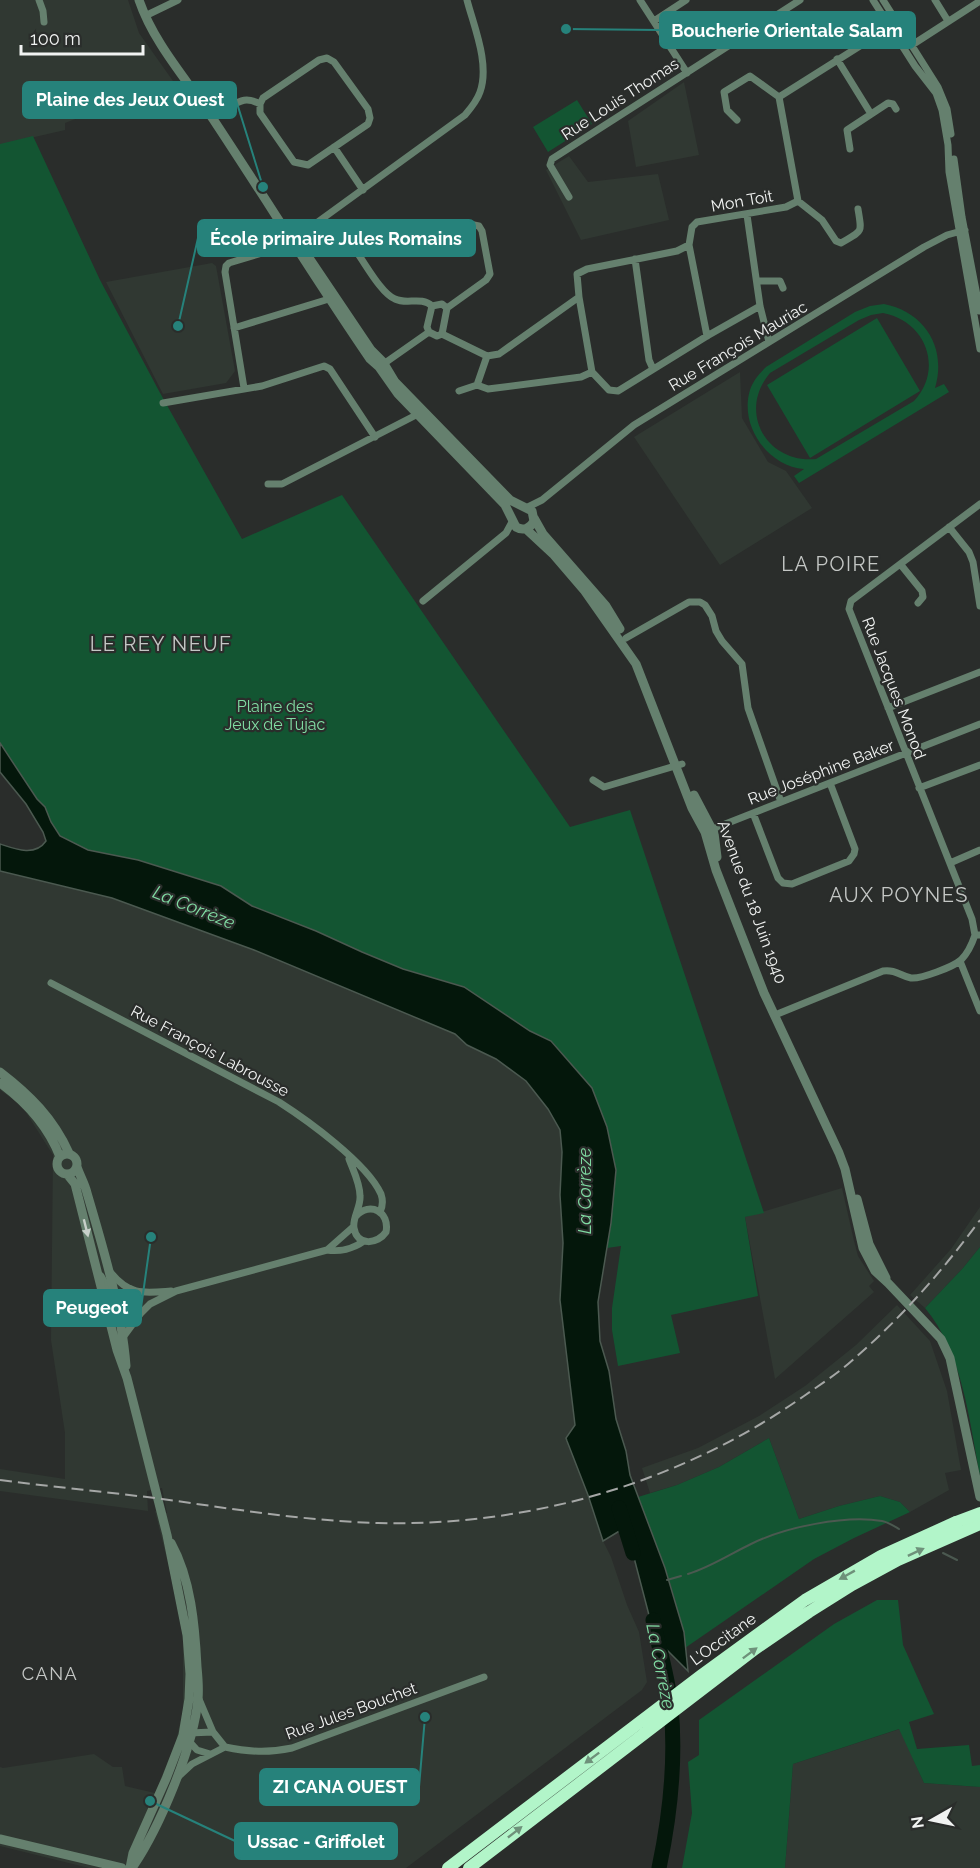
<svg xmlns="http://www.w3.org/2000/svg" width="980" height="1868" viewBox="0 0 980 1868" font-family="Raleway,sans-serif">
  <rect width="100%" height="100%" fill="#2a2d2b"/>
  <path fill="#303832" d="M0 0H128L139 33 173 81 65 123V130L0 145Z
    M684 82 699 155 636 167 628 121Z
    M569 156 588 182 658 174 669 220 581 240 546 170Z
    M212 263 216 266 235 371 226 383 163 394 106 282Z
    M740 372 742 418 768 462 786 471 812 508 720 565 634 437Z
    M0 871 112 898 254 950 455 1034 467 1045 496 1059 526 1081 548 1109 560 1130 562 1152 560 1195 563 1243 560 1300 575 1425 567 1441 588 1495 603 1541 611 1557 627 1605 639 1632 647 1682 642 1690 406 1868H89L0 1846V1767L3 1768 94 1754 113 1767H122L125 1786 155 1793 176 1741 183 1710V1624L155 1511 167 1513 162 1488 147 1491 148 1511 0 1491V1469L65 1479V1433L51 1340 53 1155 22 1106 0 1090Z
    M842 1188 854 1241 858 1256 874 1281 869 1286 874 1292 775 1379 745 1217Z
    M980 1207V1247L963 1268 925 1308 910 1295 951 1249Z
    M897 1305 930 1341 947 1391 961 1470 945 1473 949 1490 910 1512 900 1502 880 1496 839 1506 799 1519 769 1438 719 1467 677 1485 650 1493 642 1468 698 1448 759 1416 805 1386 856 1345Z
    M900 1729 924 1783 980 1787V1868H785L793 1764Z"/>
  <path fill="#135532" fill-rule="evenodd" d="M577 100 592 124 548 152 533 127Z
    M33 136 100 280 159 391 242 539 342 495 570 827 630 810 764 1213 745 1217 758 1296 671 1315 680 1353 618 1366 612 1330V1308L621 1246 607 1248 616 1170 607 1127 592 1088 551 1041 530 1031 459 985 403 969 362 952 336 940 252 906 221 886 138 860 88 850 60 836 51 822 45 807 37 799 0 743V144Z
    M884 304C925 312 947 348 935 388L944 384 949 392 799 483 794 476 804 469C768 466 739 426 750 390 753 381 759 374 766 367L855 312 870 306ZM883 313C926 321 944 369 914 401L816 459C767 464 737 412 770 373L859 320 871 315Z
    M877 318 920 391 810 458 767 385Z
    M980 1247V1476C969 1419 963 1354 925 1308L963 1268Z
    M769 1438 799 1519 839 1506 880 1496 900 1502 910 1512 854 1538 814 1559 685 1648C679 1596 656 1545 638 1497L677 1485 719 1467Z
    M877 1600H898L903 1645 934 1714 909 1722 917 1749 969 1745 972 1766 980 1765V1787L924 1783 899 1729 793 1764 785 1868H682L692 1813 688 1762 699 1755V1720L834 1624Z"/>
  <path fill="#04170b" stroke="#4b5950" stroke-width="1.5" d="M0 743 37 799 45 807 51 822 60 836 88 850 138 860 221 886 252 906 316 931 362 952 403 969 464 987 530 1031 551 1041 592 1088 607 1127 616 1170 611 1223 598 1302 600 1341 609 1371 616 1419 626 1451 630 1475 665 1568 684 1632 688 1671 655 1638 626 1527 603 1541 588 1495 567 1441 566 1438 575 1425 560 1300 563 1243 560 1195 562 1152 560 1130 548 1109 526 1081 496 1059 467 1045 455 1034 254 950 112 898 0 871V844C15 849 35 857 46 841L43 832 26 804 0 772Z"/>
  <g fill="none" stroke-linecap="round" stroke-linejoin="round">
    <path stroke="#4b5950" stroke-width="2" d="M943 1553 957 1560
      M688 1574C711 1567 730 1554 751 1544 785 1527 845 1515 882 1521 888 1522 894 1526 899 1529
      M667 1580 681 1576"/>
    <path stroke="#04170b" stroke-width="15" d="M619 1508 633 1553
      M653 1620C659 1648 668 1677 671 1706 676 1759 670 1816 659 1868"/>
    <path stroke="#65806e" stroke-width="7" d="M39 0 43 11 44 22
      M640 0 687 73
      M873 0 915 66 936 93 942 110 948 145 949 172 980 349
      M883 0 938 87 947 109 951 134
      M935 0 948 21
      M145 16 178 0
      M654 21 686 0
      M912 45 980 1
      M327 58 334 62 368 109 370 118 368 124 308 165 294 162 260 113V104L263 98 319 60Z
      M837 59 871 114
      M779 97 890 27
      M229 107C241 100 247 97 260 104
      M334 147 363 190
      M850 149 847 130 888 103 893 104 896 109
      M954 159 962 217 980 311
      M569 197 550 165 552 159 800 0
      M798 201 822 220 836 241 841 243C863 230 862 234 858 209
      M747 215 760 306 769 342
      M469 224 479 226 482 231 490 274 486 280 447 308 442 304 432 306C421 296 407 305 395 299 382 294 366 265 358 254 357 247 359 242 365 238 393 218 392 238 418 235 435 233 452 228 469 224Z
      M689 245 707 336
      M635 259 649 360 653 369
      M757 281H780L783 288
      M579 297 592 372 609 390 618 391 707 336 760 306
      M234 328 329 299
      M429 332 437 336 442 334 487 356 499 354 579 297 577 274 587 269 677 251 689 245 692 227 697 222 786 207 798 201 779 97 750 76 724 92 727 110 737 120
      M429 332 427 327 432 306
      M442 334 447 308
      M382 365 429 332
      M477 385 487 356
      M244 388 225 272 226 266 229 263 282 247 293 240 465 115C471 108 477 101 480 92 490 64 474 27 467 0
      M459 391 477 385 488 389 581 377 592 372
      M163 403 262 386 324 366 330 369 375 437
      M268 484H282L420 413
      M528 507 542 500 634 425 924 247 947 235 965 230
      M949 527 969 552 973 562 980 606
      M901 565 922 591 923 597 918 603
      M423 601 506 533 512 522
      M626 638 689 602H700L705 605 712 616 716 631 722 641 742 664 748 708 781 802
      M888 708 980 672
      M593 780 604 787 682 764
      M919 788 980 765
      M753 813 778 878 783 883 792 884 849 861 854 854 855 849 830 783
      M710 830 980 724
      M950 863 980 850
      M975 935 972 919 849 609 851 601 980 504
      M960 961 980 1011
      M51 983 279 1102C307 1120 367 1163 381 1194 383 1200 383 1206 380 1212
      M775 1015 883 971C895 969 901 976 911 978 921 979 953 967 961 960 967 954 972 944 975 935H980
      M349 1159C353 1170 360 1183 360 1196 361 1207 352 1218 354 1228 357 1247 378 1244 386 1232 390 1212 370 1201 356 1216
      M327 1250 353 1227
      M111 1273C130 1296 144 1293 171 1291
      M101 1276 106 1285 114 1320
      M115 1302 119 1297 131 1289
      M116 1313 137 1318
      M124 1336 141 1313 150 1304 176 1291 327 1250C339 1252 353 1249 364 1241
      M189 1733 213 1732
      M188 1740 197 1750 210 1754
      M225 1747C249 1752 268 1753 292 1748L484 1677
      M178 1777 192 1764 225 1747 213 1732 199 1699"/>
    <path stroke="#65806e" stroke-width="9" d="M139 0C154 44 188 81 213 119 266 199 316 280 370 359L379 367 398 394 505 505 516 527C523 531 530 529 534 521L532 511 510 500 395 382 383 362 371 350 301 246 293 240
      M534 518 543 534 606 606 620 629
      M526 529 554 555 584 590 636 664 692 808 705 832 716 870 764 993 839 1153 845 1169 863 1248 875 1271 888 1283 941 1339 950 1358 980 1497
      M694 795 714 833 717 857
      M0 1072C30 1095 53 1118 69 1153
      M0 1083C26 1102 48 1126 60 1157
      M57 1164a10 10 0 1 1 20 0a10 10 0 1 1-20 0Z
      M77 1167C80 1176 85 1184 87 1193 103 1247 122 1311 126 1366
      M67 1174 75 1184 117 1350 127 1378 137 1417 167 1535 187 1635 190 1674 189 1699 183 1735 166 1779 133 1853 130 1868
      M857 1199 869 1244 886 1278
      M0 1839 122 1868
      M132 1868C159 1829 194 1746 198 1699 199 1688 198 1677 197 1667 195 1626 191 1579 171 1543"/>
    <path stroke="#b2f5c9" stroke-width="12" d="M448 1868 703 1674 805 1600 881 1556 956 1522
      M469 1868 755 1649 809 1612 852 1585 898 1560 980 1524"/>
    <path stroke="#a5a7a6" stroke-width="2" stroke-dasharray="12 6" stroke-linecap="butt" d="M0 1480C54 1487 108 1492 162 1499 234 1509 306 1521 378 1523 529 1527 680 1483 804 1396 821 1384 840 1372 856 1357 903 1316 943 1270 980 1220"/>
    <path stroke="#b2f5c9" stroke-width="12" d="M956 1522 980 1513"/>
  </g>
  <defs><path id="oneway-solid" d="M-6-.8H1V-3.2L6.5 0L1 3.2V.8H-6Z" transform="scale(1.5)"/></defs>
  <use fill="#c7d0ca" href="#oneway-solid" transform="translate(86 1228) rotate(76)"/>
  <g fill="#6e917a">
    <use href="#oneway-solid" transform="translate(916 1552) rotate(-25)"/>
    <use href="#oneway-solid" transform="translate(847 1575) rotate(151)"/>
    <use href="#oneway-solid" transform="translate(750 1653) rotate(-37)"/>
    <use href="#oneway-solid" transform="translate(592 1758) rotate(143)"/>
    <use href="#oneway-solid" transform="translate(515 1832) rotate(-38)"/>
  </g>
  <g text-anchor="middle" dominant-baseline="central" stroke-width="4.5" stroke-linejoin="round" paint-order="stroke">
    <g font-size="16" fill="#f1f3f2" stroke="#2a2d2b">
      <text transform="translate(620 99) rotate(-33)">Rue Louis Thomas</text>
      <text transform="translate(742 201) rotate(-10)">Mon Toit</text>
      <text transform="translate(738 346) rotate(-31)">Rue François Mauriac</text>
      <text transform="translate(894 688) rotate(69)">Rue Jacques Monod</text>
      <text transform="translate(821 772) rotate(-21)">Rue Joséphine Baker</text>
      <text transform="translate(752 902) rotate(70)">Avenue du 18 Juin 1940</text>
      <text transform="translate(210 1051) rotate(28)">Rue François Labrousse</text>
      <text transform="translate(723 1639) rotate(-36)">L'Occitane</text>
      <text transform="translate(351 1711) rotate(-20)">Rue Jules Bouchet</text>
    </g>
    <g font-size="16" fill="#81dda3" stroke="#2a2d2b">
      <text x="275" y="706">Plaine des<tspan x="275" dy="18">Jeux de Tujac</tspan></text>
    </g>
    <g font-size="18" font-style="italic" fill="#80dca3" stroke="#2a2d2b">
      <text transform="translate(194 907) rotate(22)">La Corrèze</text>
      <text transform="translate(584 1191) rotate(-90)">La Corrèze</text>
      <text transform="translate(661 1666) rotate(79)">La Corrèze</text>
    </g>
    <g font-size="18" letter-spacing="1.5" fill="#c4c7c5" stroke="#2a2d2b">
      <text x="50" y="1673">CANA</text>
    </g>
    <g font-size="20" letter-spacing="1.5" fill="#c4c7c5" stroke="#2a2d2b">
      <text x="831" y="564">LA POIRE</text>
      <text x="161" y="644">LE REY NEUF</text>
      <text x="899" y="895">AUX POYNES</text>
    </g>
  </g>
  <path fill="none" stroke="#26827b" stroke-width="2" d="M566 29L660 30M263 187L236 100M178 326L198 238M151 1237L141 1308M425 1717L419 1787M150 1801L235 1841"/>
  <g fill="#26827b" stroke="#2a2d2b" stroke-width="2">
    <circle cx="566" cy="29" r="6"/>
    <circle cx="263" cy="187" r="6"/>
    <circle cx="178" cy="326" r="6"/>
    <circle cx="151" cy="1237" r="6"/>
    <circle cx="425" cy="1717" r="6"/>
    <circle cx="150" cy="1801" r="6"/>
  </g>
  <g fill="#26827b" stroke="#26827b" stroke-width="2">
    <rect x="660" y="12" width="255" height="36" rx="6"/>
    <rect x="23" y="82" width="213" height="36" rx="6"/>
    <rect x="198" y="220" width="277" height="36" rx="6"/>
    <rect x="44" y="1290" width="97" height="36" rx="6"/>
    <rect x="260" y="1769" width="159" height="36" rx="6"/>
    <rect x="235" y="1823" width="162" height="36" rx="6"/>
  </g>
  <g font-size="18" text-anchor="middle" font-weight="bold" fill="#fff">
    <text x="787" y="37">Boucherie Orientale Salam</text>
    <text x="130" y="106">Plaine des Jeux Ouest</text>
    <text x="336" y="245">École primaire Jules Romains</text>
    <text x="92" y="1314">Peugeot</text>
    <text x="340" y="1793">ZI CANA OUEST</text>
    <text x="316" y="1848">Ussac - Griffolet</text>
  </g>
  <g transform="translate(932 1820) rotate(261)" stroke="#2a2d2b" stroke-width="4.5" paint-order="stroke">
  <path d="M0-4.5L10 22L0 15L-10 22Z" fill="#f1f3f2"/>
  <text y="-9" font-size="16" font-weight="bold" text-anchor="middle" fill="#f1f3f2">N</text>
  </g>
  <path d="M21 45v9h122v-9" fill="none" stroke="#f1f3f2" stroke-width="3"/>
  <text x="30" y="45" font-size="18" fill="#f1f3f2" stroke="#2a2d2b" stroke-width="4.5" paint-order="stroke">100 m</text>
</svg>
